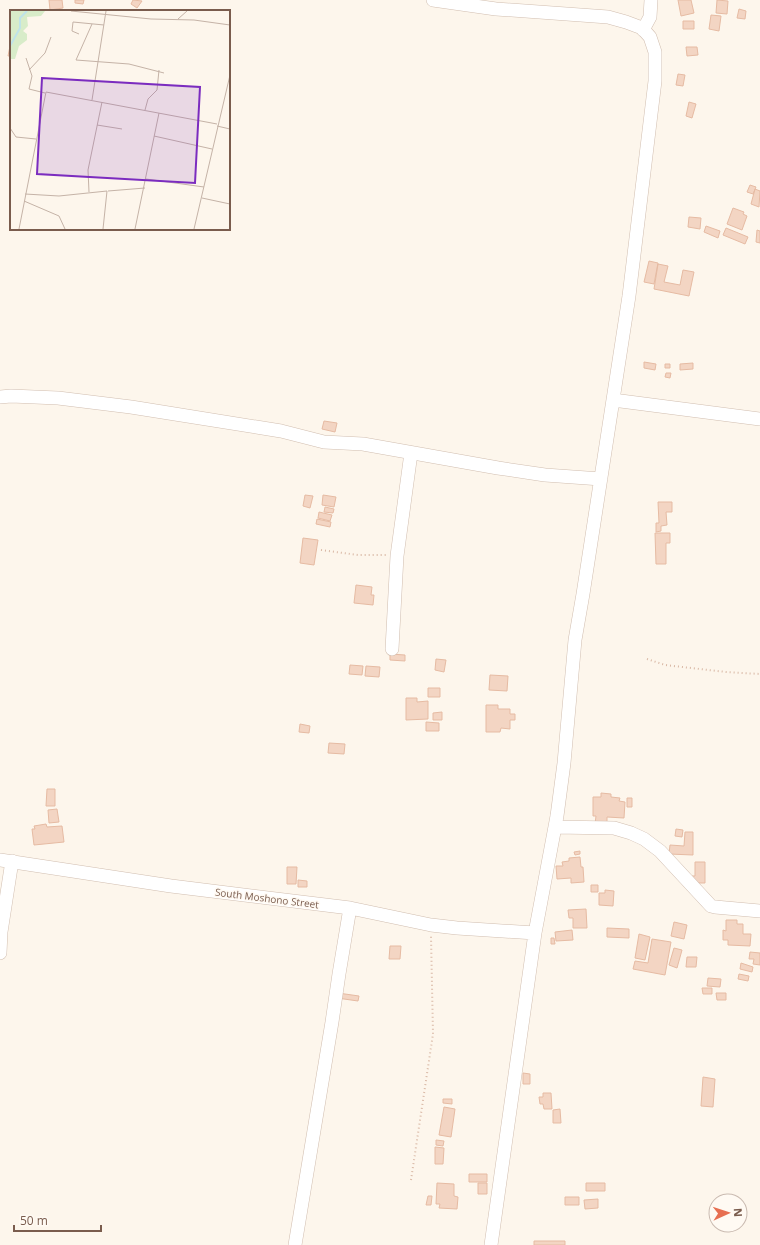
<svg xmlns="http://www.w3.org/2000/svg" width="760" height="1245" viewBox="0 0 760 1245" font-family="'Open Sans',sans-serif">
  <rect width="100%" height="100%" fill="#fdf6ec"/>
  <path fill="#f3d5c3" stroke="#e6bba3" d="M49 0H62L63 8 50 10Z
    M75 0H84L83 4 75 3Z
    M133 0 142 1 137 8 131 4Z
    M678 0H691L694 13 681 16Z
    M717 0 728 1 727 14 716 13Z
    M739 9 746 11 745 19 737 18Z
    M711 15 721 16 719 31 709 29Z
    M683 21H694V29H683Z
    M11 41V56H8Z
    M686 47H697L698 55 687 56Z
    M678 74 685 75 683 86 676 85Z
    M689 102 696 104 692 118 686 116Z
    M750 185 756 187 753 194 747 192Z
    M755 189 760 191 759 207 751 204Z
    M733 208 744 212 743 214 747 216 742 230 727 224Z
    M689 217 701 218 700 229 688 227Z
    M706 226 720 231 718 238 704 232Z
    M726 228 748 237 745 244 723 235Z
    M757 230 760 231V243L756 242Z
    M649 261 658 263 654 284 644 282Z
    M658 264 668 266 664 282 680 285 683 270 694 272 689 296 654 289Z
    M644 362 656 364 655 370 644 368Z
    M693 363V369L680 370V364Z
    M665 364H670V368H665Z
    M666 373H671L670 378 665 377Z
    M324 421 337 423 335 432 322 429Z
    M305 495 313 496 310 508 303 506Z
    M323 495 336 497 334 507 322 505Z
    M658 502H672V512H666L667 525 661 526V531L656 532V523H659Z
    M325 507 334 509 333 513 324 512Z
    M319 512 332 515 330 521 318 518Z
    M317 519 331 522 330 527 316 524Z
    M655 533H670V543H666V564H656Z
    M303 538 318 540 314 565 300 563Z
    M356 585 372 587 371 595H374L373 605 354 603Z
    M390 654 405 655V661L390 660Z
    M436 659 446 660 444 672 435 670Z
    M350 665 363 666 362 675 349 674Z
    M366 666 380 667 379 677 365 676Z
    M490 675 508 676 507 691 489 690Z
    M428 688H440V697H428Z
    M406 698H417V702L428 701V719L406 720Z
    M486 705H498V709H510V714H515V720H510V729L501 728 500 732H486Z
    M442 712V720H433V713Z
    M426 722 439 723V731H426Z
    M300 724 310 726 309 733 299 732Z
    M329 743 345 744 344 754 328 753Z
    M47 789H55V806H46Z
    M601 793 611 794V797L620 798 619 801 625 802 624 818 607 817V824H595L596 816H593V797H601Z
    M627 798H632V807H627Z
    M57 809 59 822 49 823 48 810Z
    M46 824 47 827 62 826 64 842 34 845 32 829H35L34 826Z
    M676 829 683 830 682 837 675 836Z
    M685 832H693V855L669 854 670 845 684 846Z
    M580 851V854L575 855 574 852Z
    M580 857 581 867H583L584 882 571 883V878L557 879 556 866H563L562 862 569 861V858Z
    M695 862H705V883H695L691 876H695Z
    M287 867H297L296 884H287Z
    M298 880 307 881V887H298Z
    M591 885H598V892H591Z
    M605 890 614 891 613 906 599 905V893H605Z
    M586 909 587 928H573V918H569L568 910Z
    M726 920H737V924H743V934H751L750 946 728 945V940H723V930L726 931Z
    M674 922 687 925 684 939 671 936Z
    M607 928 629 929V938L607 937Z
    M572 930 573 940 556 941 555 932Z
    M639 934 650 937 645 960 635 958Z
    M551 938H554L555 944H551Z
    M652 939 671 942 665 975 633 969 635 961 648 963Z
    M390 946H401L400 959H389Z
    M674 948 682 950 677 968 669 965Z
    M750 952 760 953V965L753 964 754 959H749Z
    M687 957H697L696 967H686Z
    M741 963 753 967 752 972 740 969Z
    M739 974 749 976 748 981 738 979Z
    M708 978 721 979 720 987 707 986Z
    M702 988H712V994H703Z
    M338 993 359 996 358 1001 337 998Z
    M716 993H726V1000H717Z
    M523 1073 530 1074V1084H523Z
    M703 1077 715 1079 713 1107 701 1106Z
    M543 1093H551L552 1109H544L543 1104H540L539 1097H543Z
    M443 1099H452V1104L443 1103Z
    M444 1107 455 1109 451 1137 439 1135Z
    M560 1109 561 1123H553V1110Z
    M436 1140 444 1141 443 1146 436 1145Z
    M435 1147 444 1148 443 1164H435Z
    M469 1174H487V1182H469Z
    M437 1183 454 1184V1196L458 1197 457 1209 439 1208 440 1204H436Z
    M478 1183H487V1194H478Z
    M586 1183H605V1191H586Z
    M428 1196H432L431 1205H426Z
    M565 1197H579V1205H565Z
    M598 1199V1208L585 1209 584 1200Z
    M534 1241H565V1245H534Z"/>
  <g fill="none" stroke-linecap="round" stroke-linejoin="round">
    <defs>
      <path id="street" d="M433 0 496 9 608 17 626 22 642 28 650 37 655 52V81L629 296 583 594 575 640 564 763 557 816 535 933 491 1245
        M643 30 650 17 651 0
        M0 397 11 396 58 398 131 407 281 431 324 442 363 444 498 468 545 475 601 479
        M613 400 760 419
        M392 649 397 556 411 453
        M555 827 614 828 631 833 644 839 660 851 711 906 715 907 760 911
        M0 860 171 886 350 908 431 925 457 928 535 933
        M0 953 1 932 12 861
        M295 1245 332 1022 339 974 350 908"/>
    </defs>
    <use href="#street" stroke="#d1beb0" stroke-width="14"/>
    <path stroke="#d9b8a5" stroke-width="2" stroke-dasharray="1 3" stroke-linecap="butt" d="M321 550 358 555H386
      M647 659 665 665 726 672 760 674
      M411 1180 433 1034 431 936"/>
    <use href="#street" stroke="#fff" stroke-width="13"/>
  </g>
  <g text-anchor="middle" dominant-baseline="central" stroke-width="3" stroke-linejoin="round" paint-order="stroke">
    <g font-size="10" fill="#7a5c4d" stroke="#fffaf3">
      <text transform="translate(267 898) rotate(7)">South Moshono Street</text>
    </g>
  </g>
  <g transform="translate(10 10)">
    <rect width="220" height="220" fill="#fdf6ec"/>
    <path d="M0 1H35L31 6 17 7 18 16 13 21 17 24V30L9 36 5 49H0Z" fill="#d8ecc9"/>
    <path fill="none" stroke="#bfe3e8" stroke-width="2" d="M0 36 10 18V8L17 1"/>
    <path fill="none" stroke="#c5b3a7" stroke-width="1" d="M61 1 141 9 184 10 220 15M168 9 177 1M82 14 66 50 119 54 154 63M69 24 62 21 63 12 94 15M16 48 22 66 19 79 35 83M19 60 35 43 41 27M82 90 96 1M135 100 138 89 147 80 149 60M87 115 112 119M207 116 220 119M0 118 6 127 26 129M144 126 202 139M136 169 194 177M98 181 135 178M79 182 78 160 92 92M15 184 49 186 97 181 93 219M192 188 220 194M14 191 49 206 55 219M9 219 36 82 207 114M125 219 149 103M184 219 220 65"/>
    <path fill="#7b2cbf" fill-opacity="0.15" stroke="#7b2cbf" stroke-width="2" d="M32 68 190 77 185 173 27 164Z"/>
    <rect width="220" height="220" fill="none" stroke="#7a5c4d" stroke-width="2"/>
  </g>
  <g transform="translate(728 1213) rotate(87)"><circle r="19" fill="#fffaf3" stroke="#cabbb1"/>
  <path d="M0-3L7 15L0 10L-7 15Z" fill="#e76f51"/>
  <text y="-6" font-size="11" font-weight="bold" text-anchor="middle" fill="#7a5c4d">N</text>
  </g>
  <path d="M14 1225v6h87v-6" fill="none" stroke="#7a5c4d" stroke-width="2"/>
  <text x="20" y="1225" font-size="12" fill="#7a5c4d" stroke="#fffaf3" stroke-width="3" paint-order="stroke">50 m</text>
</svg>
